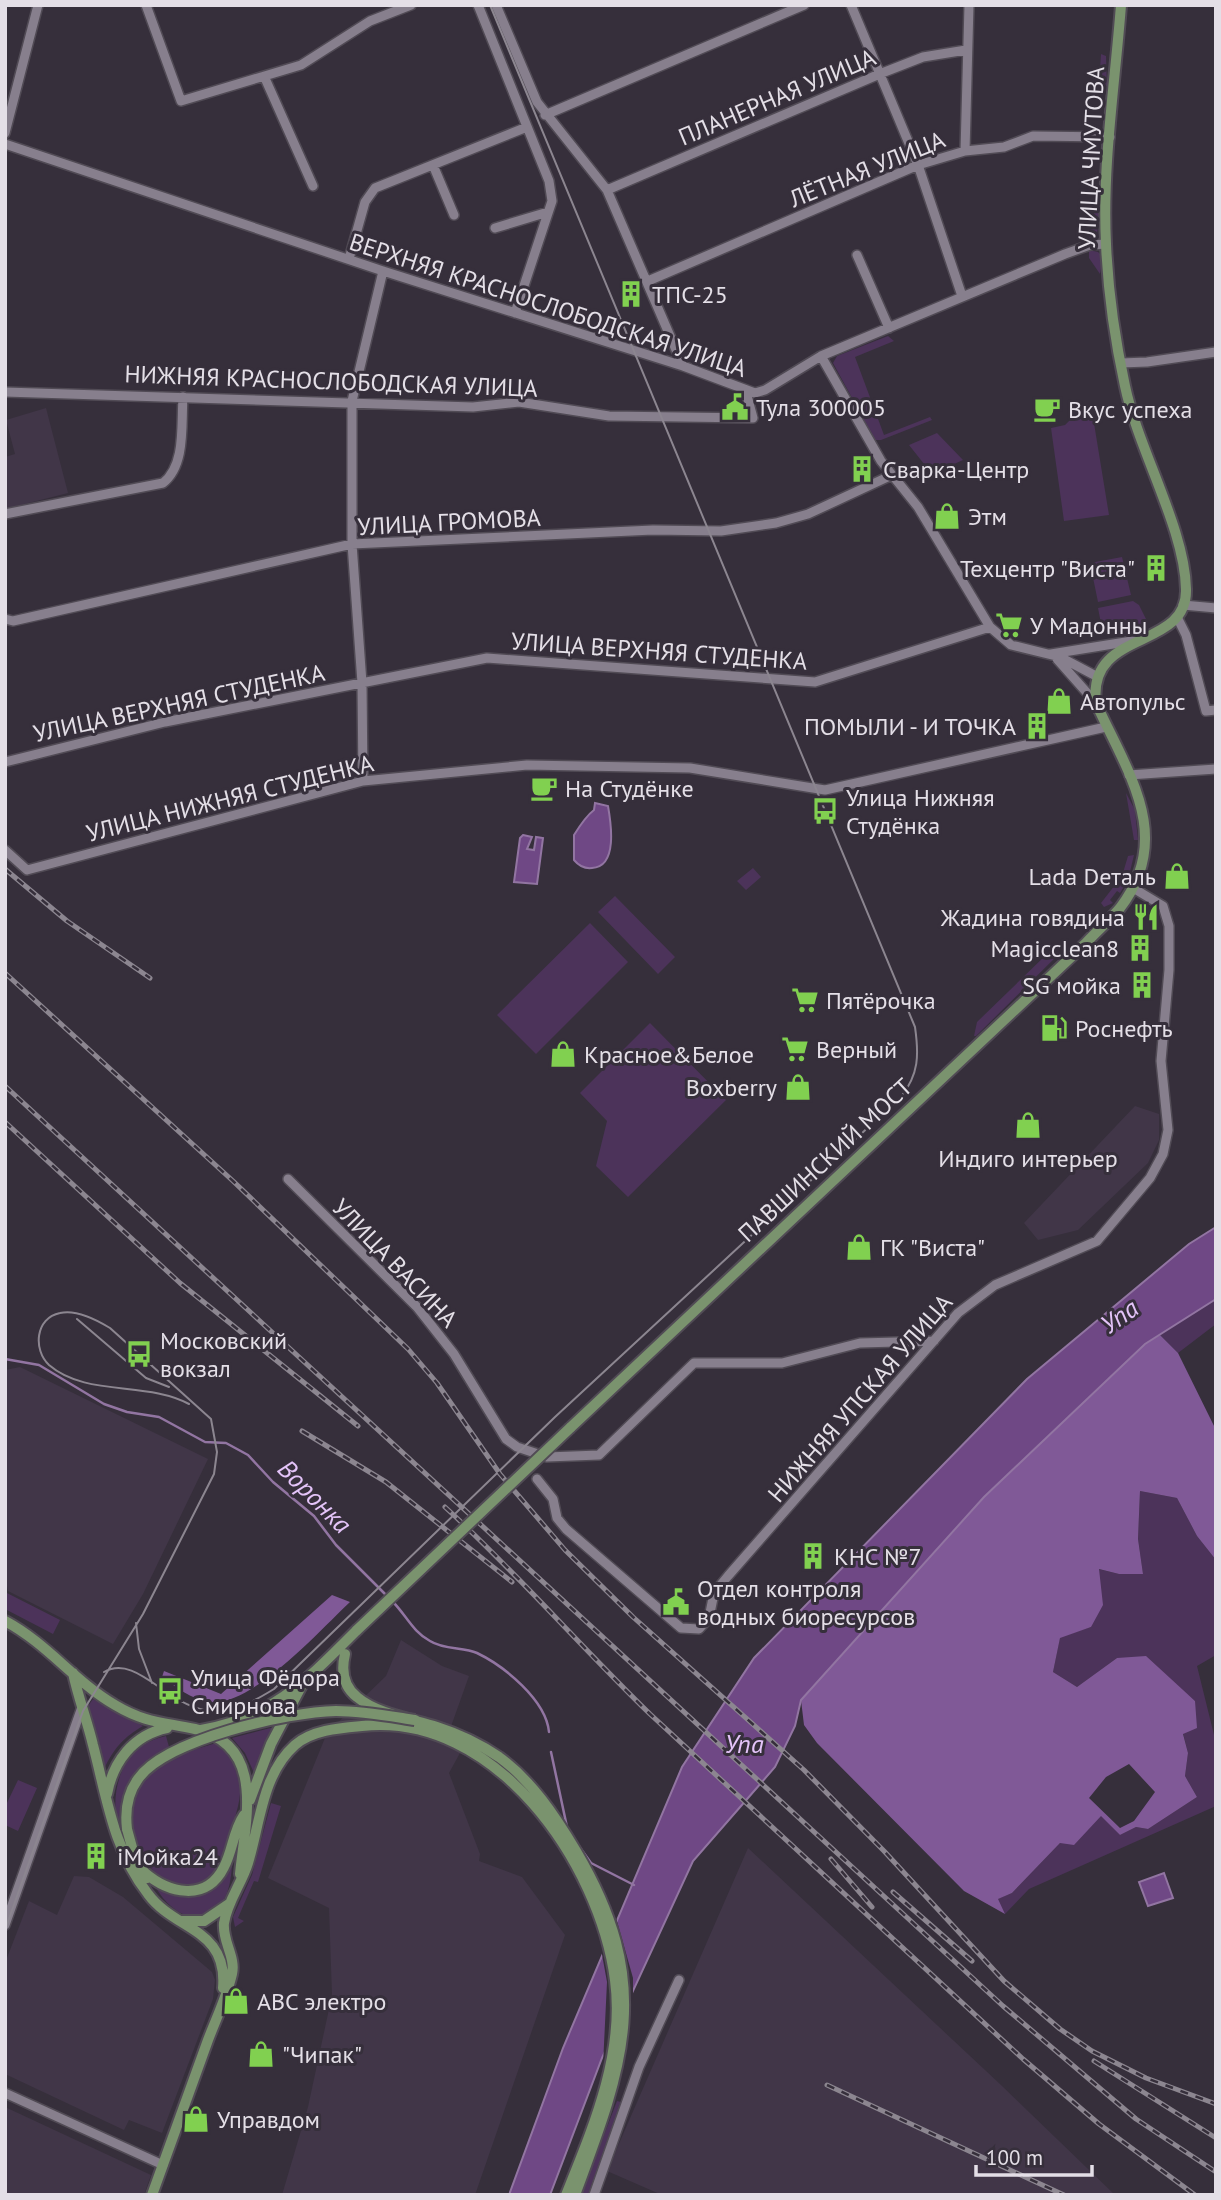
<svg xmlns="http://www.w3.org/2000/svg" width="1221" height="2200" viewBox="0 0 1221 2200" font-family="'PT Sans',sans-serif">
  <rect width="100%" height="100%" fill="#362f3b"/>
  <path fill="#413648" d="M46 408 68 493 5 509V457L15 454 6 420Z
    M1135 1106 1159 1114V1140L1148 1163 1078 1230 1038 1240 1024 1223Z
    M20 1367 208 1459 143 1594 113 1644 8 1591 5 1576V1370Z
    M401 1640 442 1666 469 1676 449 1732 460 1753 449 1773 480 1854 479 1861 522 1877 565 1935 475 2195H282L308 2107 332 1995 329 1908 268 1878 327 1733 386 1676Z
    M748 1848 1001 2085 1115 2195H662L607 2171Z
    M74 1876 89 1877 123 1897 212 1972 215 1980 213 1999 162 2133 129 2120 124 2130 5 2074V1963L29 1901 57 1915Z
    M5 2107 151 2175 144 2195H5Z"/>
  <path fill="#4c335a" d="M1101 54 1106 56 1107 86H1099Z
    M1099 212 1097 235 1089 241 1090 213Z
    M1089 250 1098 252 1103 257 1100 274 1089 258Z
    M888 336 894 341 855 357 884 435 930 417 932 420 881 440H875L833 363 837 356Z
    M1079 411H1092L1109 515 1064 521 1051 428 1065 425Z
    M937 433 963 460 932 474 909 445Z
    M1122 557 1131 595 1098 602 1090 563Z
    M1133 601 1139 605 1148 623 1103 634 1098 608Z
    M1126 793 1135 810 1138 840H1134Z
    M1134 855 1128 880 1120 893 1117 891 1110 900 1113 903 1104 907 1101 903 1122 876 1128 856Z
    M753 868 761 877 746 890 737 881Z
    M615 896 675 957 658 974 598 912Z
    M590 923 628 962 536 1054 497 1015Z
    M1061 952 976 1036H974L977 1022 1048 953Z
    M650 1023 726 1100 628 1197 596 1166 607 1121 580 1093Z
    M1216 1299V1324L1178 1353 1160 1335Z
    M1140 1491 1177 1498 1197 1536 1216 1560V1655L1197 1666 1216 1743V1806L1029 1889 1005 1914 997 1899 1012 1893 1060 1843 1077 1838 1101 1815 1120 1835 1136 1827 1148 1829 1197 1797 1185 1776 1188 1753 1183 1733 1195 1701 1173 1682 1117 1658 1077 1687 1053 1672 1060 1637 1091 1627 1098 1569 1119 1574H1143L1138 1539Z
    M5 1592 60 1620 53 1634 5 1609Z
    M93 1699 143 1726C124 1737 114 1748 104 1769L88 1706Z
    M274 1727 255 1775 245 1753 232 1738Z
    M166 1736 169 1747C137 1765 117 1789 121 1827L118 1828C109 1789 122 1745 166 1736Z
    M216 1743C241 1763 245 1783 236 1814 231 1832 229 1855 218 1870 175 1931 95 1825 152 1771 169 1755 195 1750 216 1743Z
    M18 1780 37 1788 18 1831 5 1825V1807Z
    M271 1803 281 1806 258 1882 254 1881 238 1918 244 1921 235 1927 233 1917 252 1875Z
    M233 1858C231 1873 231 1893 220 1905 196 1931 168 1910 155 1886L178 1895H192Z
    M617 2101 621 2102 588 2195H581Z"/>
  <path fill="#805997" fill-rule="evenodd" d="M1160 1335 1178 1353 1216 1430V1560L1197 1536 1177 1498 1140 1491 1138 1539 1143 1574H1119L1099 1569 1103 1605 1091 1627 1060 1638 1053 1672 1077 1687 1117 1658 1146 1656 1195 1701 1197 1728 1183 1734 1188 1753 1185 1776 1197 1797 1148 1829 1136 1827 1120 1835 1101 1816 1074 1845 1060 1843 1012 1893 998 1899 1005 1914 964 1891 817 1743 804 1725 801 1700 984 1497 1145 1344ZM1129 1764 1155 1792 1134 1821 1120 1828 1089 1798 1106 1777Z
    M332 1595 350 1602C321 1629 250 1709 209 1702 191 1699 176 1687 162 1677L164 1671 221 1694Z"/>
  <path fill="#6f4885" stroke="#9275a2" stroke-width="2" d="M595 803 608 806C611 823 618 867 592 868 584 869 579 866 574 860V835C579 827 586 816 594 810Z
    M523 835 532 837 527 849 534 850 536 837 543 838 537 884 514 882 520 838Z
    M1216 1227V1299L1145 1344 984 1497 801 1700 795 1726 775 1767 693 1861 602 2058 550 2195H509L563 2048 682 1767 754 1658 1027 1379 1189 1244Z
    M1164 1873 1173 1898 1148 1906 1139 1882Z"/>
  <path fill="#362f3b" d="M615 1914 633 1978V1997L603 2065 607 1982 601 1949Z"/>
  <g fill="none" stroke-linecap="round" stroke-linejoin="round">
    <path stroke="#9275a2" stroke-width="2.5" d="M5 1359 39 1365 104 1404 127 1412 159 1417 205 1442 226 1443 248 1455 273 1482 314 1516 336 1545 388 1597
      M393 1602C406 1615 413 1632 430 1641 444 1650 463 1647 477 1653 504 1666 546 1700 549 1732
      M551 1752 567 1827
      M576 1842 591 1863 634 1885"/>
    <defs>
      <path id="minor" d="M146 5 181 101 301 65 370 21 411 5
        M478 5 549 181 552 201 515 313
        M496 5 537 102 607 190 683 366
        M851 5 918 165 962 296
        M264 76 313 186
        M545 115 804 5
        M5 133 38 5
        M5 144 383 271 683 366 755 393 765 390 821 356 1065 254 1090 245 1106 244
        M965 151 969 5
        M433 165 454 215
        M607 190 882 73 923 57 966 50
        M495 228 548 212
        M857 255 889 328
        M349 259 365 202 375 188 527 127
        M648 281 918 165 965 151 1004 147 1033 136 1110 137
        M821 356 881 461 918 507 990 627 1011 645 1060 657 1096 676
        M1121 363 1147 362 1216 352
        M5 392 473 407 519 402 609 416 753 418 746 392
        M5 514 163 483C186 465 181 425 183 397
        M1183 605 1216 608
        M1177 617 1186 635 1206 711 1216 710
        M5 619 13 621 352 544 653 530 721 531 776 523 808 514 892 475
        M1051 654 1138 640
        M1057 659 1096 703
        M5 762 165 722 487 658 815 682 990 627
        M1129 775 1216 769
        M363 781 362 683 352 544V401L383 271
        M5 850 27 870 363 781 527 765 690 768 825 790 1106 727
        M288 1179 417 1307 454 1354 506 1439 517 1447 547 1457 599 1455 694 1363H782L860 1343 934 1341
        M537 1479 553 1499 557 1518 566 1529 681 1628 699 1629 709 1618 714 1593 728 1576 958 1313 995 1285 1097 1241 1150 1178 1163 1154 1168 1130 1161 1061 1169 970V926L1163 906 1133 888
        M5 1925 82 1707
        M5 2093 163 2165
        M594 2195 639 2067 679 1980"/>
      <path id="major" d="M570 1428 1086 943C1097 931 1110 920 1120 908 1175 836 1127 772 1096 703 1087 628 1188 651 1186 589 1185 529 1138 449 1125 386 1115 340 1108 291 1106 244 1102 165 1115 84 1121 5
        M5 1621C48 1644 74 1681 115 1705 145 1723 163 1722 195 1729 267 1745 245 1821 240 1874
        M345 1654C341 1671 343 1686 357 1697 377 1714 412 1719 437 1727 459 1734 480 1744 499 1757 532 1781 555 1816 576 1851 654 1983 625 2061 575 2195
        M73 1673C78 1697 87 1720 93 1745 107 1798 113 1849 148 1894 175 1931 228 1928 223 1988
        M201 1730C272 1718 308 1679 357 1630
        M107 1794C113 1762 133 1735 167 1728
        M250 1800 271 1744 302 1685
        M127 1829 133 1851 147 1878
        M144 1872C168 1893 206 1903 224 1867 233 1850 233 1831 244 1815
        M181 1921H204L229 1904
        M152 2195C171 2143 189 2092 208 2040 216 2019 227 1996 232 1974 236 1957 222 1941 224 1923 227 1902 242 1883 248 1863 260 1824 262 1774 295 1745 312 1730 340 1728 362 1726 495 1711 600 1863 615 1980 625 2054 593 2128 566 2195"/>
    </defs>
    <use href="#minor" stroke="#514b55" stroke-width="12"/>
    <use href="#major" stroke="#514b55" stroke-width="14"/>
    <use href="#minor" stroke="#877f8d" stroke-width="9"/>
    <use href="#major" stroke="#7a936e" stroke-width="10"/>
    <path stroke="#8c8690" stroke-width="2" d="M77 1319 146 1378 169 1387
      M136 1623 139 1649 152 1683
      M104 1672C139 1652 171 1714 218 1711 239 1710 256 1700 274 1689L555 1417 901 1097C919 1074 919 1055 915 1027L490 5
      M5 1930 83 1711 143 1614 214 1474 217 1452 211 1419 110 1328C97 1320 77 1309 60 1313 35 1318 33 1350 49 1365 86 1397 147 1381 189 1404"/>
    <defs>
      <path id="rail" d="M5 869 67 921 150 978
        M5 973 233 1181 408 1349 437 1383 500 1474 565 1550 633 1617 804 1770 884 1851 1004 1981 1060 2029 1092 2051 1146 2078 1216 2104
        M5 1086 1003 2006 1136 2119 1216 2172
        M5 1122 180 1283 358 1426
        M302 1431 386 1482 512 1582
        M445 1507C517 1573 580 1646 650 1714L1023 2059 1099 2124 1195 2195
        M831 1859 872 1907
        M893 1892 972 1961
        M1094 2061 1216 2138
        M827 2085 1064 2195"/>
    </defs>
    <use href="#rail" stroke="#8c8690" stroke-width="5"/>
    <use href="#rail" stroke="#362f3b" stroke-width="2.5" stroke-dasharray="8" stroke-linecap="butt"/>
    <defs>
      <path id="major-bridge" d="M357 1630 570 1428
        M127 1829C125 1812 127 1794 138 1779 166 1739 288 1712 336 1711 363 1711 389 1716 415 1720"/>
    </defs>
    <use href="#major-bridge" stroke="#514b55" stroke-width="14" stroke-linecap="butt"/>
    <use href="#major-bridge" stroke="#7a936e" stroke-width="10"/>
  </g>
  <defs>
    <symbol id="building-bare" viewBox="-9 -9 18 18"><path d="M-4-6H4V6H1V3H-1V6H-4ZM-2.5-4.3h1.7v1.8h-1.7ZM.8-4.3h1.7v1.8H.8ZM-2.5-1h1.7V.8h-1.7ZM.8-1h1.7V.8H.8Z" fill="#81d050" stroke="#362f3b" stroke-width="2.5" paint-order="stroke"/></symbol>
    <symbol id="civic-bare" viewBox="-9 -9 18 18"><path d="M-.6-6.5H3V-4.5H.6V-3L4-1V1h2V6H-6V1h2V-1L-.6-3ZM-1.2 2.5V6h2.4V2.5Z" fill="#81d050" stroke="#362f3b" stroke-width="2.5" paint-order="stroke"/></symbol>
    <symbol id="cafe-bare" viewBox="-9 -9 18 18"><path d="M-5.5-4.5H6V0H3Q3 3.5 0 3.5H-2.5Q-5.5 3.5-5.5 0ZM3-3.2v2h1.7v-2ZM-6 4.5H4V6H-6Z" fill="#81d050" stroke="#362f3b" stroke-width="2.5" paint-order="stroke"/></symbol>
    <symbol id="shop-bare" viewBox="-9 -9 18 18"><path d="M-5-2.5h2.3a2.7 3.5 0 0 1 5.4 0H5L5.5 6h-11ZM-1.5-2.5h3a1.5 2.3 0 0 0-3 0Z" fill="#81d050" stroke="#362f3b" stroke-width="2.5" paint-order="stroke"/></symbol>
    <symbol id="supermarket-bare" viewBox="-9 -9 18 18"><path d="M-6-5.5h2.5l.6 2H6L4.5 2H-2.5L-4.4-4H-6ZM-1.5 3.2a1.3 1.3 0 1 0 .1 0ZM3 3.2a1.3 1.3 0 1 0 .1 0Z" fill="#81d050" stroke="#362f3b" stroke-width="2.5" paint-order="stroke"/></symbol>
    <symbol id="bus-bare" viewBox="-9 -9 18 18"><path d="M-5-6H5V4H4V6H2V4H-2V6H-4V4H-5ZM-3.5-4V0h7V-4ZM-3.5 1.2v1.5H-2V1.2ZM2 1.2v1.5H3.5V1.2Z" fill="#81d050" stroke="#362f3b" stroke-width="2.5" paint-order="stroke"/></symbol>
    <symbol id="restaurant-bare" viewBox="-9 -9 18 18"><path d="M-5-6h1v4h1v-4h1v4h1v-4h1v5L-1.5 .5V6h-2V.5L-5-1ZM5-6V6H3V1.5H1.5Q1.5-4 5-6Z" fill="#81d050" stroke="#362f3b" stroke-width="2.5" paint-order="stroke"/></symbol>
    <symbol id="fuel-bare" viewBox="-9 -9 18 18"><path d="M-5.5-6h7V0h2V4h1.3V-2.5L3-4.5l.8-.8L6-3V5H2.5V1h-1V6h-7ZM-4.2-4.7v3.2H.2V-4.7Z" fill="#81d050" stroke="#362f3b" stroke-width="2.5" paint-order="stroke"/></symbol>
  </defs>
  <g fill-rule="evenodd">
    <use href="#building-bare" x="612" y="275" width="38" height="38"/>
    <use href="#civic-bare" x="716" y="388" width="38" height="38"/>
    <use href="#cafe-bare" x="1028" y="390" width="38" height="38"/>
    <use href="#building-bare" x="843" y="450" width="38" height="38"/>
    <use href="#shop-bare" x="928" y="497" width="38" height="38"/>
    <use href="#building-bare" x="1137" y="549" width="38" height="38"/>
    <use href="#supermarket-bare" x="990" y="606" width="38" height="38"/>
    <use href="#shop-bare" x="1040" y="682" width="38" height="38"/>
    <use href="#building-bare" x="1018" y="707" width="38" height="38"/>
    <use href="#cafe-bare" x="525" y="769" width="38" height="38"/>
    <use href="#bus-bare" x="806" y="792" width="38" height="38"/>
    <use href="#shop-bare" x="1158" y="857" width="38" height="38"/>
    <use href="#restaurant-bare" x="1127" y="898" width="38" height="38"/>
    <use href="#building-bare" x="1121" y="929" width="38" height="38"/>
    <use href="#building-bare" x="1123" y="966" width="38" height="38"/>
    <use href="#supermarket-bare" x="786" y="981" width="38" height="38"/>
    <use href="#fuel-bare" x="1035" y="1009" width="38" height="38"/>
    <use href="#supermarket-bare" x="776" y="1030" width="38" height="38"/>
    <use href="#shop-bare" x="544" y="1035" width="38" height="38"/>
    <use href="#shop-bare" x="779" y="1068" width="38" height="38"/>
    <use href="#shop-bare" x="1009" y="1106" width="38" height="38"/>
    <use href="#shop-bare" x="840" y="1228" width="38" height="38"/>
    <use href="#bus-bare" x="120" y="1335" width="38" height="38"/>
    <use href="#building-bare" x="794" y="1537" width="38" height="38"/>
    <use href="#civic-bare" x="657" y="1583" width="38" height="38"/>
    <use href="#bus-bare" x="151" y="1672" width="38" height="38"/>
    <use href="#building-bare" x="77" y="1837" width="38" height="38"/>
    <use href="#shop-bare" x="217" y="1982" width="38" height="38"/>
    <use href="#shop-bare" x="242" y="2035" width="38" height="38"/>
    <use href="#shop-bare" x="177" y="2100" width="38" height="38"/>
  </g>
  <g text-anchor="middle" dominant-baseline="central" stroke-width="6" stroke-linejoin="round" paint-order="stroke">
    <g font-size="24" fill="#e4dfe7" stroke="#362f3b">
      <text transform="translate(777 97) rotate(-23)">ПЛАНЕРНАЯ УЛИЦА</text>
      <text transform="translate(1091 158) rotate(-87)">УЛИЦА ЧМУТОВА</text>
      <text transform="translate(867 169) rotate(-22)">ЛЁТНАЯ УЛИЦА</text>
      <text transform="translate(548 305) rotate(18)">ВЕРХНЯЯ КРАСНОСЛОБОДСКАЯ УЛИЦА</text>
      <text transform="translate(331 381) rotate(2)">НИЖНЯЯ КРАСНОСЛОБОДСКАЯ УЛИЦА</text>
      <text transform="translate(449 522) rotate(-3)">УЛИЦА ГРОМОВА</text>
      <text transform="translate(659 651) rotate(4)">УЛИЦА ВЕРХНЯЯ СТУДЕНКА</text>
      <text transform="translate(179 703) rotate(-12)">УЛИЦА ВЕРХНЯЯ CТУДЕНКА</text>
      <text transform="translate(230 798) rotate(-14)">УЛИЦА НИЖНЯЯ CТУДЕНКA</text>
      <text transform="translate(825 1160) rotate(-43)">ПАВШИНСКИЙ МОСТ</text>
      <text transform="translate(395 1263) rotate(46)">УЛИЦА ВАСИНА</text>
      <text transform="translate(860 1398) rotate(-49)">НИЖНЯЯ УПСКАЯ УЛИЦА</text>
    </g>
    <g font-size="24" fill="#e4dfe7" stroke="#362f3b" text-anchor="start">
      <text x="652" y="294">ТПС-25</text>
      <text x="756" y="407">Тула 300005</text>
      <text x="1068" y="409">Вкус успеха</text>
      <text x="883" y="469">Сварка-Центр</text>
      <text x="968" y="516">Этм</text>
      <text x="1135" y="568" text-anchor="end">Техцентр "Виста"</text>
      <text x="1030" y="625">У Мадонны</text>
      <text x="1080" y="701">Автопульс</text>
      <text x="1016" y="726" text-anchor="end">ПОМЫЛИ - И ТОЧКА</text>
      <text x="565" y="788">На Студёнке</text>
      <text x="846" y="797">Улица Нижняя<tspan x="846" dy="28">Студёнка</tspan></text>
      <text x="1156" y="876" text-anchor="end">Lada Dеталь</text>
      <text x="1125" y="917" text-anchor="end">Жадина говядина</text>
      <text x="1119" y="948" text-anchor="end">Magicclean8</text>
      <text x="1121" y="985" text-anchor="end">SG мойка</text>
      <text x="826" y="1000">Пятёрочка</text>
      <text x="1075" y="1028">Роснефть</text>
      <text x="816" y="1049">Верный</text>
      <text x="584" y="1054">Красное&amp;Белое</text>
      <text x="777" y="1087" text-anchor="end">Boxberry</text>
      <text x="1028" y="1158" text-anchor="middle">Индиго интерьер</text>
      <text x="880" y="1247">ГК "Виста"</text>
      <text x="160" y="1340">Московский<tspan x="160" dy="28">вокзал</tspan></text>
      <text x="834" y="1556">КНС №7</text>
      <text x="697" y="1588">Отдел контроля<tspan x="697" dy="28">водных биоресурсов</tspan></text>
      <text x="191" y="1677">Улица Фёдора<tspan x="191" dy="28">Смирнова</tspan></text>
      <text x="117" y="1856">iМойка24</text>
      <text x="257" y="2001">АВС электро</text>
      <text x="282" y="2054">"Чипак"</text>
      <text x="217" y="2119">Управдом</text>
    </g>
    <g font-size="26" font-style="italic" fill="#e4c4f9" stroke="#362f3b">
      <text transform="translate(1119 1316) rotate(-35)">Упа</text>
      <text transform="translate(315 1496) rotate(45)">Воронка</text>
      <text x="744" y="1743">Упа</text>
    </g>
  </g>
  <rect width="1221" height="2200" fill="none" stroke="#e4dfe7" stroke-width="14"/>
  <path d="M976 2165v10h116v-10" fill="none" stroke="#e4dfe7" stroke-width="3.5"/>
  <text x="986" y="2165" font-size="21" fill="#e4dfe7" stroke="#362f3b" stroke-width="5" paint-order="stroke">100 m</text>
</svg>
